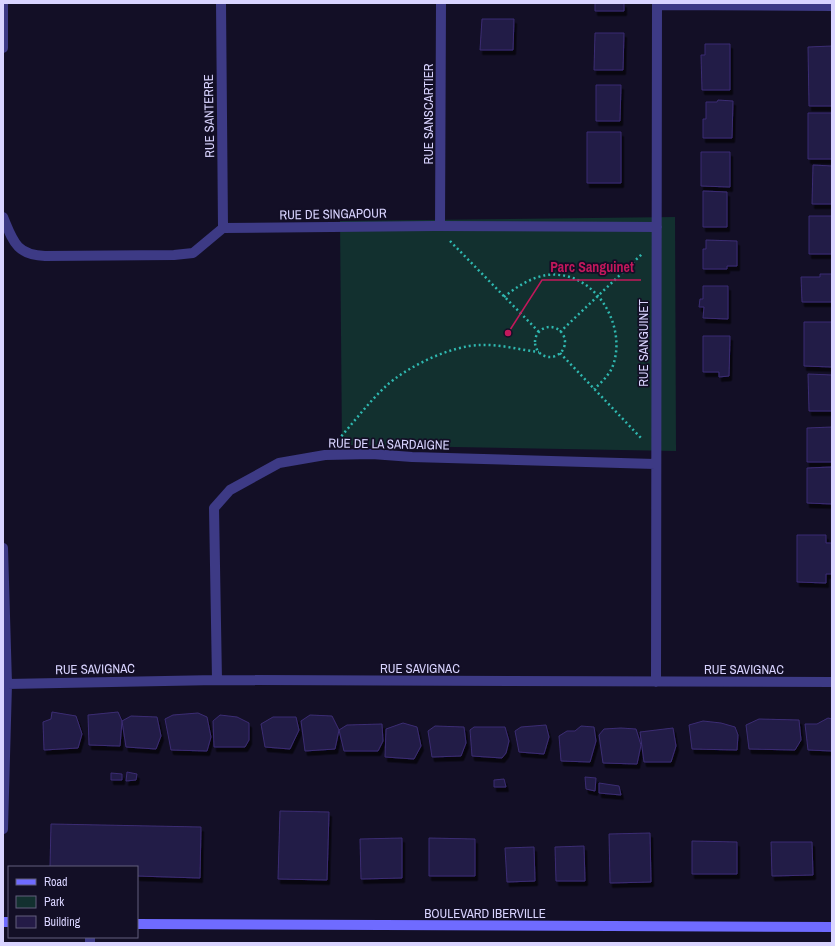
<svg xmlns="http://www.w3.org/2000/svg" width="835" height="946" viewBox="0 0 835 946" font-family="'Archivo Narrow',sans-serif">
  <defs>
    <filter id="shadow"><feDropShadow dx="2.5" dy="4.5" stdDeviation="0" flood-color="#0009"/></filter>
  </defs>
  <rect width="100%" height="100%" fill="#130f26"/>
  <path fill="#12302f" d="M675 217 676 451 342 445 340 221Z"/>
  <path fill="#241b47" stroke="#3b2d73" filter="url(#shadow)" d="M595 3H624V11H595Z
    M482 19H514L513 50H480Z
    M595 33H624L623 70H594Z
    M705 44H730V90H702L701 55H705Z
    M832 46V106H809L808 47Z
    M596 85H621L620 121H596Z
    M718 100 733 101 732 138H703V119H706V102H717Z
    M808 113H832V159H808Z
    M587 132H621V183H587Z
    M701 152H730V187L701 186Z
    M813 165 832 166V204H812Z
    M703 191 727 192V227H703Z
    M809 216H832V254H809Z
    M706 240 737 241V266H727V269H703V249H706Z
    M820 274H832V302H802L801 277H820Z
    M703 286H728V319L703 318 704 307H699L700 299H703Z
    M804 322H832V367L804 366Z
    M703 336H730L729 376 719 377V372H703Z
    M808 374 832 375V411H809Z
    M832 427V462H807V428Z
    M832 467V504L807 503V468Z
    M797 535H826V543H832V574H826V583L797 582Z
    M52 712 76 716 82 734 78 748 44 750 43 722 51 719Z
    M118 712 122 721 120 746 89 745 88 715Z
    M198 713 207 717 211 737 207 751 171 750 165 719 173 715Z
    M220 715 237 717 249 723V740L245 747H214L213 721Z
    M310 715 332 716 339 730 335 749 305 751 301 721Z
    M131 716 157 717 161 736 156 749 126 747 122 721Z
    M273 717H296L299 730 290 749 265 747 261 724Z
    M828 718 832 719V751L808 750 805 724H817Z
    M759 719 799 720 801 740 795 750 749 749 746 725Z
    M703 721 721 723 735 727 738 735 737 750 692 749 689 725Z
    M403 723 417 727 421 746 414 759 385 757 386 729Z
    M382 724 383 741 378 751H344L339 730 347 725Z
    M546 725 549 737 544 754 519 752 515 731 521 727Z
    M435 726 464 727 466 743 461 756 432 757 428 731Z
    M581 726 594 727 596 741 590 762 561 761 559 736 567 731H575Z
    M474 727H505L509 741 506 753 502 758 472 756 470 730Z
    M621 728 636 729 641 745 637 764 603 763 599 735 604 729Z
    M673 728 676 746 671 762H644L640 732Z
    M127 772 137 774 136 780 126 781Z
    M111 773 122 774V780H111Z
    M585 777 596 778 595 791 586 789Z
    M504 779 506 787H494V780Z
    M599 783 619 786 621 795 599 793Z
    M280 811 329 812 327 880 278 879Z
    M51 824 201 827 200 878 137 876V867H50Z
    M650 833 651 882 610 883 609 834Z
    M402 838V878L361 879 360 839Z
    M429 838 475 839V876H429Z
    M692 841 737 842V874H692Z
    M771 842H812L813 875 772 876Z
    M584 846 585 881H556L555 847Z
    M534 847 535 881 507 882 505 848Z"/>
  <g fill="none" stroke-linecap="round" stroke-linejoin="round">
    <path stroke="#2fb8b0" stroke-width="2.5" stroke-dasharray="2 3" stroke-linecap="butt" d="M450 241 539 332
      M504 297C516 287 532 277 547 275 595 269 629 327 612 368 608 376 601 383 594 389
      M535 342a15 15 0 1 1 30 0a15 15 0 1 1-30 0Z
      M560 332 642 254
      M560 353 641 438
      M338 440C354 422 368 403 385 387 406 367 452 345 481 345 500 344 520 350 539 352"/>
    <path stroke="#3d3a85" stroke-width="10" d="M221 3 223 228
      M657 5 832 6
      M3 48V3
      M3 217C13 241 16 255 45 256L174 255 193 253 223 228 435 226 657 227
      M440 226 441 3
      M3 548 7 684 3 829
      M217 680 214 508 230 490 279 463 325 455 372 454 412 457 655 464
      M656 682 657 3
      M7 684 217 680 832 682
      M90 943V937"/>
    <path stroke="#6f6bff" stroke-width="10" d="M3 922H9
      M137 924 832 927"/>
  </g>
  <g text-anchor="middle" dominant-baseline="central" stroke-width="3.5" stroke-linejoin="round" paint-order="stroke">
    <g font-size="13" fill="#d9d4ff" stroke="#130f26">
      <text transform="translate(428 114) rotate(-90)">RUE SANSCARTIER</text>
      <text transform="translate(209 116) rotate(-91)">RUE SANTERRE</text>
      <text transform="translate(333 214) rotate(-1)">RUE DE SINGAPOUR</text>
      <text transform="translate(643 343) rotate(-90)">RUE SANGUINET</text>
      <text transform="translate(389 444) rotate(1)">RUE DE LA SARDAIGNE</text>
      <text x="420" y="668">RUE SAVIGNAC</text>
      <text transform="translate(95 669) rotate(-1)">RUE SAVIGNAC</text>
      <text x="744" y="669">RUE SAVIGNAC</text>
      <text x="485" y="913">BOULEVARD IBERVILLE</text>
    </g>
  </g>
  <path fill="none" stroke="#c2185b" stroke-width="1.5" d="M508 333L542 280H641"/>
  <circle fill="#c2185b" stroke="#130f26" stroke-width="1.5" cx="508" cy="333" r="4"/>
  <g font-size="14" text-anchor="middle" font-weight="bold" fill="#c2185b" stroke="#130f26" stroke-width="3.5" stroke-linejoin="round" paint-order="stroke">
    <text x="592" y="272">Parc Sanguinet</text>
  </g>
  <rect width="835" height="946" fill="none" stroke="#d9d4ff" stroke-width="8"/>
  <rect x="8" y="866" width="130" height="72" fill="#130f26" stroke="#625e7d"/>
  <rect x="16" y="879" width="20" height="6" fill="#6f6bff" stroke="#625e7d"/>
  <text x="44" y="886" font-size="12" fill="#d9d4ff">Road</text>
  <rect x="16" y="896" width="20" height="12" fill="#12302f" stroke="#625e7d"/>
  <text x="44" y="906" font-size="12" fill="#d9d4ff">Park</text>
  <rect x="16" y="916" width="20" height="12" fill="#241b47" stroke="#625e7d"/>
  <text x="44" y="926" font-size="12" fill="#d9d4ff">Building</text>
</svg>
